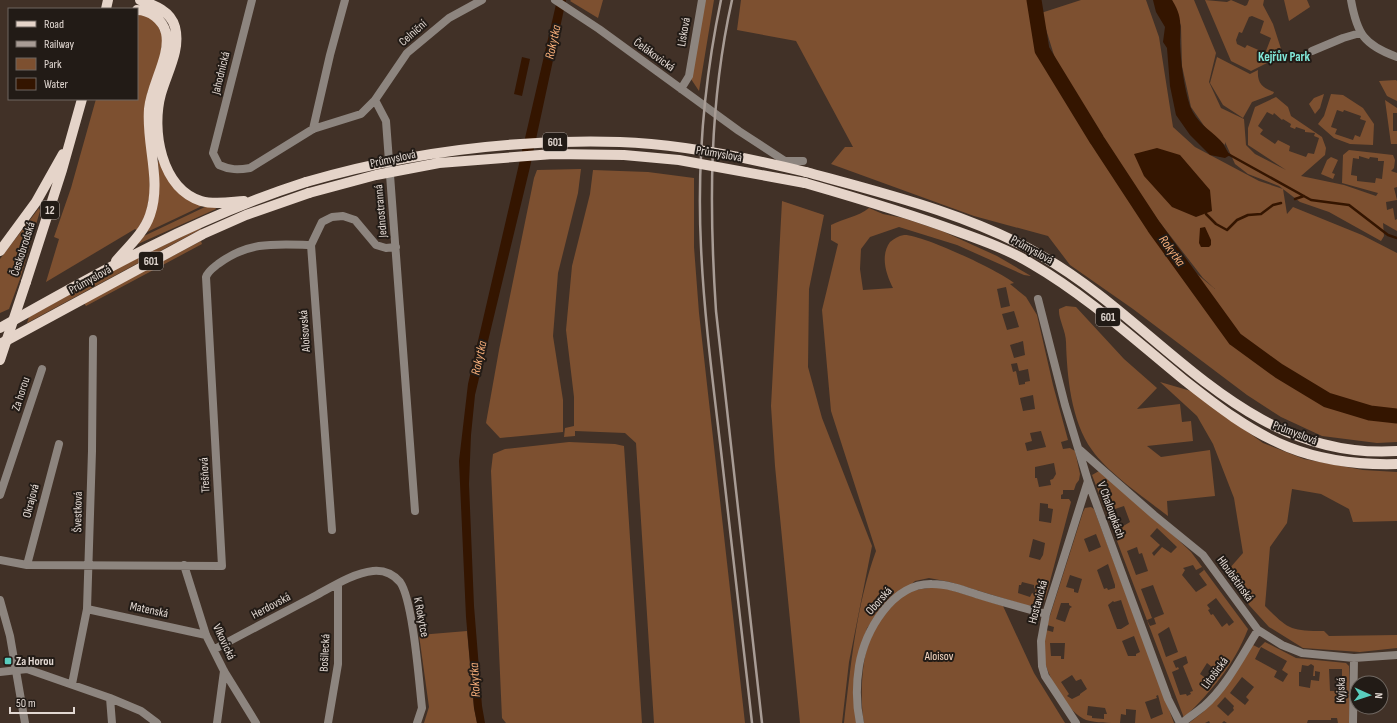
<svg xmlns="http://www.w3.org/2000/svg" width="1397" height="723" viewBox="0 0 1397 723" font-family="'Sofia Sans Condensed',sans-serif">
  <rect width="100%" height="100%" fill="#413127"/>
  <path fill="#7d5030" fill-rule="evenodd" d="M571 0H603L598 18 570 1Z
    M704 0H714L699 91 689 76Z
    M741 0H1027L1040 56 1114 178 1157 241 1215 289 1203 278 1141 198 1090 119 1057 65 1041 13 1081 0H1146L1159 37 1173 127 1195 147 1259 181 1283 189 1287 214 1293 207 1362 235 1397 253V442L1377 443 1322 436 1281 417 1247 395 1133 309 1070 265 1048 236 974 216 831 164 845 147H853L796 41 737 30Z
    M1172 0H1194L1216 53 1209 82 1221 108 1244 119 1246 145 1255 154 1286 170 1248 145V128L1255 107 1276 97 1288 107 1291 116 1322 137 1326 148 1325 155 1301 176 1344 185 1376 196 1378 193 1342 183 1343 155 1349 150 1393 155 1395 160 1394 168 1391 171 1397 173V187L1394 188 1397 200 1386 202 1387 210 1393 208 1395 220 1397 219V231L1383 223 1384 236 1381 241 1329 212 1300 202 1279 186 1248 174 1235 164 1225 142V145L1207 130 1191 107 1182 66 1181 26ZM1267 112 1273 115 1274 113 1282 120 1283 119 1291 124 1290 127 1295 129 1296 127 1305 130V132L1315 133 1314 136 1319 138 1314 154 1308 153 1306 157 1289 151 1290 146 1278 140 1275 144 1260 134 1263 130 1258 126ZM1359 156 1369 159 1370 157 1378 158V161H1384L1382 179 1376 178 1375 183 1357 181V176L1351 175 1353 158 1359 159Z
    M1205 0 1227 2 1231 0 1245 6 1247 5 1249 0H1264L1263 5 1273 24 1283 55 1251 71 1231 61ZM1252 16 1264 21 1260 33 1271 38 1266 51 1263 52 1247 45 1245 48 1237 44 1236 40 1239 32 1242 33 1249 17Z
    M1284 0H1307L1310 7 1289 21Z
    M137 14 148 16 157 24 163 37 160 58 147 94 150 192 146 214 137 230 135 229 46 282 59 239 54 237 71 188 96 99H137Z
    M1217 57 1250 74 1258 70C1257 83 1262 88 1274 92L1273 94 1252 102 1243 118 1223 105 1210 83Z
    M1396 80 1397 81V101L1387 96 1379 81Z
    M1324 94 1320 108 1315 114 1309 104 1314 98Z
    M1331 94 1343 95 1363 108 1374 124 1373 145 1350 144 1334 138 1318 124 1324 116ZM1337 110 1343 112 1344 110 1361 116 1360 119 1366 121 1360 137 1355 135 1353 140 1335 134 1337 129 1331 127Z
    M1385 100 1397 108V113H1393V131H1397V144H1391Z
    M1331 157 1338 160 1332 173 1335 174 1333 179 1321 174 1327 160Z
    M158 161 202 206 147 232C159 208 160 187 158 161Z
    M581 169 578 193 558 273 553 336 563 400V432L500 438 486 423 499 350 534 178 537 170Z
    M593 170 648 172 694 178V247L699 313 745 723H654L636 443 625 433 575 431V436L564 437 565 428 574 426V397L566 330 572 266 590 194Z
    M782 201 824 215 809 289 808 367 822 418 872 546 849 662 842 723H800L775 466 771 406Z
    M207 206 215 207 216 209 138 244 144 236Z
    M39 208 40 211 20 279 9 309 0 313V259Z
    M869 208 883 214 903 218 942 231 997 256 1031 276 1024 275 957 245 899 227 870 237 861 249 860 269 863 290 893 288C886 274 880 256 890 242 894 239 898 236 904 235 921 234 1000 271 1014 283L1010 284 1026 297 1037 315 1053 385 1068 440 1061 442 1063 449 1070 448 1075 451 1080 474 1079 480 1076 484 1074 490H1063V494L1061 495V499H1069L1071 502 1045 600 1033 606 1025 605 950 582 929 578 915 581 879 613 867 628 861 649 857 723H844C851 665 856 606 876 551L831 411 822 310 838 244 831 240V225C844 218 858 217 869 208ZM1006 287 1010 306 1001 308 997 289ZM1014 311 1019 327 1007 330 1002 314ZM1023 341 1025 355 1014 358 1010 345ZM1017 363 1019 371 1028 369 1030 381 1025 382V384L1019 385 1016 371 1013 372 1011 364ZM1033 395 1035 409 1023 411 1020 398ZM1041 431 1046 447 1027 451 1025 443 1032 441 1030 433ZM1054 463 1056 474 1053 479 1050 480 1051 485 1039 487 1037 478H1035V467ZM1040 503 1048 504V508L1053 509 1051 523 1039 521ZM1033 539 1045 543 1043 555 1040 560 1029 557ZM1022 582 1034 585V588L1036 589 1034 594 1032 593 1030 597 1018 593 1019 585H1021Z
    M200 228 201 229 27 323 29 317 123 265Z
    M201 241 202 244 86 306 84 303Z
    M1066 306 1076 307 1124 359 1157 388 1137 409 1180 404 1182 422 1191 421 1193 441 1147 446 1161 457 1210 450 1215 496 1167 501 1168 516C1146 499 1107 472 1092 450 1071 421 1067 376 1066 342 1066 331 1058 318 1059 309Z
    M1160 382 1191 391 1263 443 1304 459 1363 470 1397 472V521L1353 522 1349 509 1321 494 1292 489 1287 523 1270 547 1265 606C1288 629 1290 631 1324 631L1329 636 1397 635V648L1360 652 1303 648 1269 627 1249 605 1229 569 1243 553 1234 498 1213 444 1197 416Z
    M569 442 615 444 624 446 642 723H506L502 718 491 471 493 454 505 449Z
    M1099 471 1171 533 1191 552 1248 629C1233 667 1212 690 1184 718L1092 475ZM1124 506 1130 522 1120 528 1118 526 1112 510ZM1157 528 1177 547 1171 553 1162 547 1154 556 1152 553 1160 545 1150 536ZM1137 547 1139 554 1142 553 1148 571 1136 575 1127 551ZM1193 565 1196 570 1202 567 1204 570 1199 574 1207 585 1196 592 1182 575 1185 570 1183 568ZM1153 585 1164 614 1154 618 1156 624 1150 626 1147 620 1152 618 1141 589ZM1216 598 1234 622 1229 626 1227 623 1222 627 1213 614 1211 615 1208 610 1210 609 1207 605ZM1169 627 1178 652 1166 657 1158 634ZM1186 656 1188 663 1183 666 1193 691 1190 692 1191 694 1187 696 1186 694 1180 695 1172 672 1179 669 1178 667 1176 668 1173 661ZM1207 663 1218 672 1211 682 1200 674Z
    M1091 507 1094 509 1174 723H1135L1136 710 1126 709V715L1121 714 1120 723C1109 723 1097 723 1086 720 1068 713 1047 676 1044 658 1043 648 1045 639 1046 630L1053 632 1054 627 1047 625 1083 512 1085 508ZM1096 534 1101 547 1089 552 1084 539ZM1108 564 1115 585V588L1108 590 1107 588 1104 589 1097 570ZM1070 575 1082 579 1078 593 1074 592V589L1066 587ZM1121 600 1129 624 1121 629H1117L1108 605 1113 601 1114 602ZM1061 603H1069V605L1072 607 1070 608 1065 622 1056 619ZM1134 636 1140 652 1136 654V656H1128L1122 641ZM1050 643H1065L1064 659H1061V656H1051ZM1072 675 1076 681 1081 679 1087 689 1080 694V695L1072 699 1067 696 1069 694 1061 682ZM1158 695 1163 714 1151 719 1145 702 1157 698 1156 696ZM1088 706 1105 708 1107 714H1104V719L1092 718V716L1087 715Z
    M929 588H944L1003 606 1034 673 1065 723H864C860 703 861 659 870 640 876 625 889 606 903 596 911 590 920 589 929 588Z
    M467 631 474 708 477 723H424L429 707 419 635Z
    M1265 642 1296 658 1346 663 1349 666 1350 723H1338L1337 718H1331V720H1308L1307 723H1227L1224 721 1222 723H1210L1209 721 1205 723H1189L1203 712 1251 644 1259 648ZM1261 647 1287 661 1282 670 1288 674 1283 682 1274 677 1277 671 1255 659ZM1311 664 1314 666 1313 676H1315V671L1320 672 1319 681 1311 680 1310 688 1299 686V672H1301L1302 665 1308 666 1307 673 1308 666ZM1329 669H1342V687H1337L1336 691H1330ZM1242 677 1254 687 1246 697 1249 700 1245 705 1230 693ZM1225 697 1234 706 1233 708 1234 710 1228 716 1217 706Z"/>
  <path fill="#341500" d="M557 0H566L530 167 475 395 471 435 469 484 474 606 482 706 485 723H477L474 708 466 617 459 461 468 384Z
    M1153 0H1172C1183 17 1180 26 1180 44 1181 64 1184 87 1190 106 1196 122 1209 129 1220 140 1225 145 1226 150 1230 155L1225 158 1210 155 1190 135 1176 115 1170 86 1167 48 1163 42 1165 27 1156 12Z
    M522 57 530 59 522 96 514 94Z
    M1157 148 1180 155 1210 190 1212 211 1196 217 1172 207 1144 176 1134 154Z
    M1205 227 1211 240V245L1209 247H1201L1199 243 1200 228Z"/>
  <g fill="none" stroke-linecap="round" stroke-linejoin="round">
    <path stroke="#341500" stroke-width="2.5" d="M1228 154 1311 200 1349 205 1388 235 1397 238
      M1295 199 1304 196
      M1206 214 1216 224 1227 230 1237 220 1248 215 1261 214 1273 205 1281 203"/>
    <path stroke="#341500" stroke-width="15" d="M1034 0 1042 50 1097 140 1154 227 1235 339 1279 371 1327 400 1370 413 1397 416"/>
    <path stroke="#8d857f" stroke-width="8" d="M252 0 213 153 219 165C230 170 238 170 250 168L313 129 361 114 375 100 407 53 449 18 482 0
      M555 0 599 29 739 131 785 161H803
      M1351 0C1357 34 1364 45 1397 57
      M1312 51 1343 38 1360 33
      M681 89 689 76 702 0
      M375 100 386 121 415 511
      M313 129 330 55 345 0
      M1038 299 1065 405 1088 481 1168 699 1180 723
      M1080 450 1154 515 1203 555 1258 630 1282 645 1302 653 1354 658 1397 655
      M0 495 42 369
      M332 530 311 245 322 222 332 217 343 216 355 220 376 245 386 248 396 247
      M0 560 27 565 222 566 206 277C208 271 213 268 218 264 249 241 275 244 311 245
      M27 565 59 444
      M184 565 206 635 224 671 256 723
      M87 609 206 635
      M215 649C248 631 281 614 315 596 332 587 353 573 373 571 384 570 393 574 400 582 413 600 419 682 422 708L417 723
      M0 672 27 669 110 698 141 711 157 723
      M72 684 87 609 92 451 93 339
      M110 698 112 723
      M217 723 224 671
      M328 723 338 664V584
      M860 723C856 704 856 685 859 666 865 631 892 583 932 584 948 584 964 590 979 595 1001 602 1024 608 1046 614
      M1076 723 1045 676 1042 666 1041 641 1046 614 1088 481
      M1182 723C1189 717 1197 712 1204 706 1227 686 1242 655 1258 630
      M1353 723 1354 658"/>
    <path stroke="#8d857f" stroke-width="8" d="M0 600 10 636 25 723"/>
    <path stroke="#e5d4c9" stroke-width="10" d="M140 0C154 5 171 11 175 27 181 50 167 72 161 94 151 130 161 188 201 201 214 205 230 202 244 201
      M106 9 108 0
      M806 172C883 193 973 215 1042 256 1162 325 1243 461 1397 451
      M805 183C857 198 908 213 959 232 984 241 1009 250 1032 264 1087 296 1135 340 1184 380 1217 406 1249 431 1288 447 1323 461 1360 465 1397 464
      M0 251 36 202 63 154
      M116 261C128 247 144 233 150 215 162 180 146 145 149 109 151 85 171 56 166 33 163 20 150 10 137 10
      M26 282 62 170 82 99
      M0 328C99 272 197 217 306 182
      M0 344 203 234 246 215 309 193"/>
    <path stroke="#a89c95" stroke-width="2.5" d="M721 0C704 81 697 164 701 247 704 315 713 383 721 451 731 541 742 632 752 723
      M732 0C709 103 709 206 716 311L762 723"/>
    <path stroke="#e5d4c9" stroke-width="10" d="M306 182C409 152 513 139 620 142 679 144 749 158 806 172
      M309 193 376 175 439 163 553 154 624 155 679 160 805 183
      M0 360 26 282"/>
  </g>
  <rect fill="#59cebe" stroke="#221b16" stroke-width="1.5" x="4" y="657" width="8" height="8" rx="2"/>
  <g text-anchor="middle" dominant-baseline="central" stroke-width="4" stroke-linejoin="round" paint-order="stroke">
    <g fill="#221b16" stroke="#a89f9a" stroke-width="1">
      <rect x="543" y="133" width="24" height="18" rx="3"/>
      <rect x="41" y="201" width="18" height="18" rx="3"/>
      <rect x="139" y="252" width="24" height="18" rx="3"/>
      <rect x="1096" y="308" width="24" height="18" rx="3"/>
    </g>
    <g font-size="11" font-weight="bold" fill="#e2d8d2">
      <text x="555" y="142">601</text>
      <text x="50" y="210">12</text>
      <text x="151" y="261">601</text>
      <text x="1108" y="317">601</text>
    </g>
    <g font-size="12" fill="#e2d8d2" stroke="#221b16">
      <text transform="translate(684 32) rotate(-80)">Lísková</text>
      <text transform="translate(413 33) rotate(-42)">Celniční</text>
      <text transform="translate(654 55) rotate(36)">Čelákovická</text>
      <text transform="translate(221 73) rotate(-76)">Jahodnická</text>
      <text transform="translate(719 154) rotate(10)">Průmyslová</text>
      <text transform="translate(393 159) rotate(-12)">Průmyslová</text>
      <text transform="translate(381 211) rotate(-95)">Jednostranná</text>
      <text transform="translate(23 249) rotate(-72)">Českobrodská</text>
      <text transform="translate(1032 250) rotate(29)">Průmyslová</text>
      <text transform="translate(90 280) rotate(-29)">Průmyslová</text>
      <text transform="translate(305 331) rotate(-94)">Aloisovská</text>
      <text transform="translate(21 394) rotate(-72)">Za horou</text>
      <text transform="translate(1295 433) rotate(21)">Průmyslová</text>
      <text transform="translate(205 475) rotate(-93)">Třešňová</text>
      <text transform="translate(31 501) rotate(-75)">Okrajová</text>
      <text transform="translate(1111 510) rotate(70)">V Chaloupkách</text>
      <text transform="translate(78 512) rotate(-89)">Švestková</text>
      <text transform="translate(1235 579) rotate(54)">Hloubětínská</text>
      <text transform="translate(879 601) rotate(-48)">Oborská</text>
      <text transform="translate(1038 602) rotate(-75)">Hostavická</text>
      <text transform="translate(271 606) rotate(-28)">Herdovská</text>
      <text transform="translate(149 610) rotate(12)">Matenská</text>
      <text transform="translate(421 617) rotate(79)">K Rokytce</text>
      <text transform="translate(224 642) rotate(65)">Vlkovická</text>
      <text transform="translate(325 653) rotate(-87)">Bošilecká</text>
      <text transform="translate(1215 673) rotate(-53)">Litošická</text>
      <text transform="translate(1341 690) rotate(-89)">Kyjská</text>
    </g>
    <g font-size="12" fill="#f7d9c4" stroke="#221b16">
      <text x="939" y="656">Aloisov</text>
    </g>
    <g font-size="12" font-weight="bold" fill="#e2d8d2" stroke="#221b16" text-anchor="start">
      <text x="16" y="661">Za Horou</text>
    </g>
    <g font-size="13" font-style="italic" fill="#f4ac78" stroke="#221b16">
      <text transform="translate(553 42) rotate(-78)">Rokytka</text>
      <text transform="translate(1172 251) rotate(54)">Rokytka</text>
      <text transform="translate(479 358) rotate(-78)">Rokytka</text>
      <text transform="translate(475 680) rotate(-93)">Rokytka</text>
    </g>
    <g font-size="13" font-weight="bold" fill="#81e8d9" stroke="#221b16">
      <text x="1284" y="57">Kejřův Park</text>
    </g>
  </g>
  <rect x="8" y="8" width="130" height="92" fill="#221b16" stroke="#6f6761"/>
  <rect x="16" y="21" width="20" height="6" fill="#e5d4c9" stroke="#6f6761"/>
  <text x="44" y="28" font-size="12" fill="#e2d8d2">Road</text>
  <rect x="16" y="41" width="20" height="6" fill="#a89c95" stroke="#6f6761"/>
  <text x="44" y="48" font-size="12" fill="#e2d8d2">Railway</text>
  <rect x="16" y="58" width="20" height="12" fill="#7d5030" stroke="#6f6761"/>
  <text x="44" y="68" font-size="12" fill="#e2d8d2">Park</text>
  <rect x="16" y="78" width="20" height="12" fill="#341500" stroke="#6f6761"/>
  <text x="44" y="88" font-size="12" fill="#e2d8d2">Water</text>
  <g transform="translate(1369 695) rotate(93)"><circle r="19" fill="#221b16" stroke="#6f6761"/>
  <path d="M0-3L7 15L0 10L-7 15Z" fill="#59cebe"/>
  <text y="-6" font-size="11" font-weight="bold" text-anchor="middle" fill="#e2d8d2">N</text>
  </g>
  <path d="M10 707v6h64v-6" fill="none" stroke="#e2d8d2" stroke-width="2"/>
  <text x="16" y="707" font-size="12" fill="#e2d8d2" stroke="#221b16" stroke-width="3" paint-order="stroke">50 m</text>
</svg>
